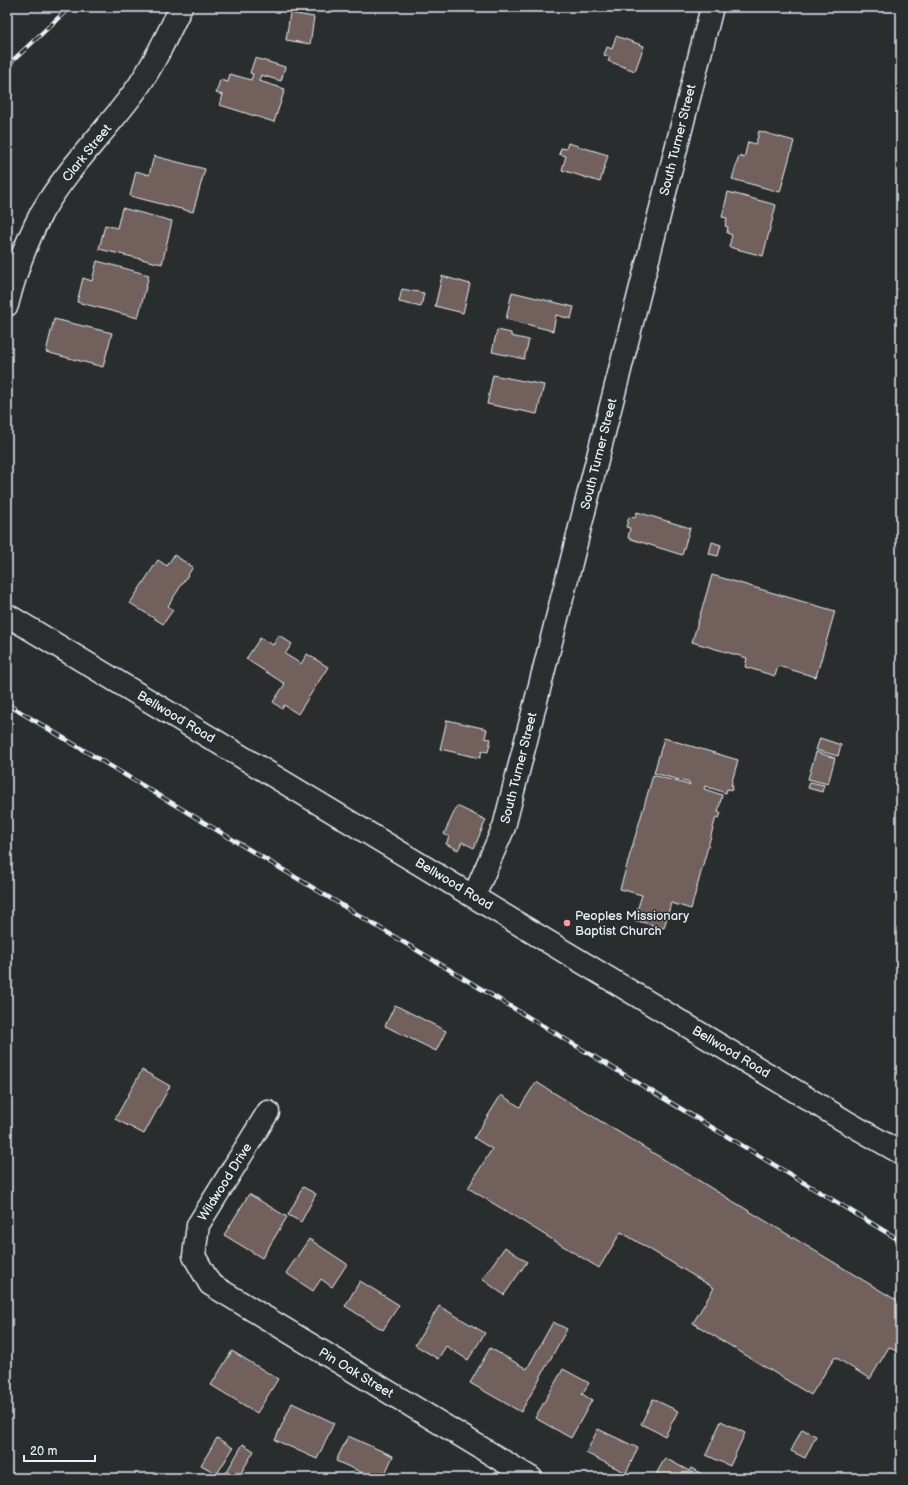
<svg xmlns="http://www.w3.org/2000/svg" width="908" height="1485" viewBox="0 0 908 1485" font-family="'Balsamiq Sans',sans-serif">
  <rect width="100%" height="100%" fill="#2a2d2e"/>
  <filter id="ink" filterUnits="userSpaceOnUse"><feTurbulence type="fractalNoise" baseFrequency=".025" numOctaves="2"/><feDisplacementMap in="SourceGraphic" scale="8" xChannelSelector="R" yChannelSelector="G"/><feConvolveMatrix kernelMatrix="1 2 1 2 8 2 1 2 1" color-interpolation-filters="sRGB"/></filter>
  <g filter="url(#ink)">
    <path fill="#72605d" stroke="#e8f1f8" d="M598 7H614L613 11Z
      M290 13 314 17 310 44 286 40Z
      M616 36 644 46 635 71 608 61 610 57 604 55 607 47 612 49Z
      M255 58 285 67 281 81 261 75 259 81 285 89 274 122 220 105 223 95 216 93 220 80 228 82 230 74 251 80 253 74 250 73Z
      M759 131 794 141 780 192 732 179 739 156 744 158 748 142 756 144Z
      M568 143 608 155 600 182 562 170 566 156 559 154 561 148 566 149Z
      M154 156 205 169 193 212 130 196 136 171 149 175Z
      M728 192 776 205 763 256 729 247 732 235 727 233 728 227 725 226 727 218 722 217Z
      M122 208 172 221 162 264 99 249 105 225 117 228Z
      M97 261 149 275 138 318 77 302 83 278 92 281Z
      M442 276 470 284 463 313 435 306Z
      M402 289 424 293 421 307 399 302Z
      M512 292 574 307 571 319 556 315 553 331 506 319Z
      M54 319 112 333 103 367 46 352Z
      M497 330 511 333V336L529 340 524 359 492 352Z
      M493 375 544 385 537 414 487 404Z
      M637 512 690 528 682 555 628 538 630 528 626 527 629 517 635 518Z
      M712 542 721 545 718 556 709 554Z
      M174 555 193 567 168 606 173 610 163 624 130 603 158 560 167 566Z
      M712 575 835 611 816 677 778 666 775 676 745 667 747 658 692 642Z
      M279 635 292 644 285 654 301 664 307 654 328 667 298 714 284 705 282 709 273 702 285 684 246 659 260 638 273 645Z
      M447 720 487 729 485 738 491 739 488 752 482 751 480 758 440 749Z
      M664 738 738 760 731 785H733L732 790 727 789 726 793 705 786 704 789 722 795 718 812 721 813 719 818 716 817 691 909 671 903 664 928 634 920 642 895 620 889 653 775 689 785 690 783 654 773Z
      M820 738 841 745 838 756 816 750Z
      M816 752 835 758 828 784 808 779Z
      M810 782 824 785 822 792 808 788Z
      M457 806 486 820 474 848 462 842 458 850 446 844 449 837 444 834Z
      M395 1005 446 1031 436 1051 385 1026Z
      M142 1070 170 1086 144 1134 115 1119Z
      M536 1082 901 1303V1354L889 1347 870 1379 835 1357 811 1395 693 1323 714 1288 621 1232 599 1268 468 1188 492 1149 474 1138 501 1095 520 1107Z
      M303 1187 316 1194 301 1222 288 1215Z
      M249 1194 287 1217 262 1258 224 1235Z
      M309 1239 347 1264 332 1287 321 1279 313 1291 286 1273Z
      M505 1247 527 1262 504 1295 482 1279Z
      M360 1281 399 1305 383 1330 345 1306Z
      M439 1306 485 1333 468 1360 446 1346 438 1359 415 1345Z
      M553 1322 567 1329 521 1412 470 1383 490 1348 527 1369Z
      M232 1351 278 1379 257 1413 211 1385Z
      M563 1369 589 1383 582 1394 592 1400 571 1438 535 1418Z
      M653 1399 678 1411 665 1436 641 1424Z
      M292 1403 334 1423 317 1459 275 1440Z
      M721 1421 745 1433 730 1466 706 1455Z
      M598 1429 638 1448 626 1473 586 1453Z
      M802 1429 816 1436 805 1458 791 1451Z
      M348 1436 393 1456 383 1478H374L336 1461Z
      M217 1438 233 1448 217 1474 201 1465Z
      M243 1444 254 1451 238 1478H223Z
      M665 1458 689 1471 691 1468 709 1478H654Z"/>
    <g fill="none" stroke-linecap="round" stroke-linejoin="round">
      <defs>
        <path id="minor" d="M7 305C15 273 26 242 42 212 68 167 108 129 138 87 155 62 168 34 181 7
          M7 615 845 1121 901 1153
          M474 896 504 827 712 7
          M268 1112 198 1225 194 1256 210 1284 531 1478"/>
      </defs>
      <use href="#minor" stroke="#e8f1f8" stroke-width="25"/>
      <use href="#minor" stroke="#2a2d2e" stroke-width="22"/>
      <defs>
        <path id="rail" d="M7 66 70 7
          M7 704 901 1241"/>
      </defs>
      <use href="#rail" stroke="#e8f1f8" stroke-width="4.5"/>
      <use href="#rail" stroke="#2a2d2e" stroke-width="3" stroke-dasharray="9" stroke-linecap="butt"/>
    </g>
  </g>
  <circle fill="#ff9aa2" stroke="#2a2d2e" stroke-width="1.5" cx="567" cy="923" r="4"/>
  <g text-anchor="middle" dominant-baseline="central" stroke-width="3" stroke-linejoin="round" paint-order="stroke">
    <g font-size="13" fill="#e8f1f8" stroke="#2a2d2e">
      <text transform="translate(678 140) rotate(-76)">South Turner Street</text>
      <text transform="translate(87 153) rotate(-51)">Clark Street</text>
      <text transform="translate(599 454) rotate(-76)">South Turner Street</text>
      <text transform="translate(176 717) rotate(31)">Bellwood Road</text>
      <text transform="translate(519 768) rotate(-76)">South Turner Street</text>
      <text transform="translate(454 884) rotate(31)">Bellwood Road</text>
      <text transform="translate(731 1052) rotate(31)">Bellwood Road</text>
      <text transform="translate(225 1182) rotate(-58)">Wildwood Drive</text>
      <text transform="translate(356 1373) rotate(31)">Pin Oak Street</text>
    </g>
    <g font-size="13" fill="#e8f1f8" stroke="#2a2d2e" text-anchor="start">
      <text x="575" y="916">Peoples Missionary<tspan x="575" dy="15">Baptist Church</tspan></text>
    </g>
  </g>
  <rect width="908" height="1485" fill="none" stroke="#2a2d2e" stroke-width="24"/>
  <rect x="12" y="12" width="884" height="1461" fill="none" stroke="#e8f1f8" stroke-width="1.5" filter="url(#ink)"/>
  <path d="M24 1455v6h71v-6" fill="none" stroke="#e8f1f8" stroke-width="2"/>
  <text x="30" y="1455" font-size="12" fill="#e8f1f8" stroke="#2a2d2e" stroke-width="3" paint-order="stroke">20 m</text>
</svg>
